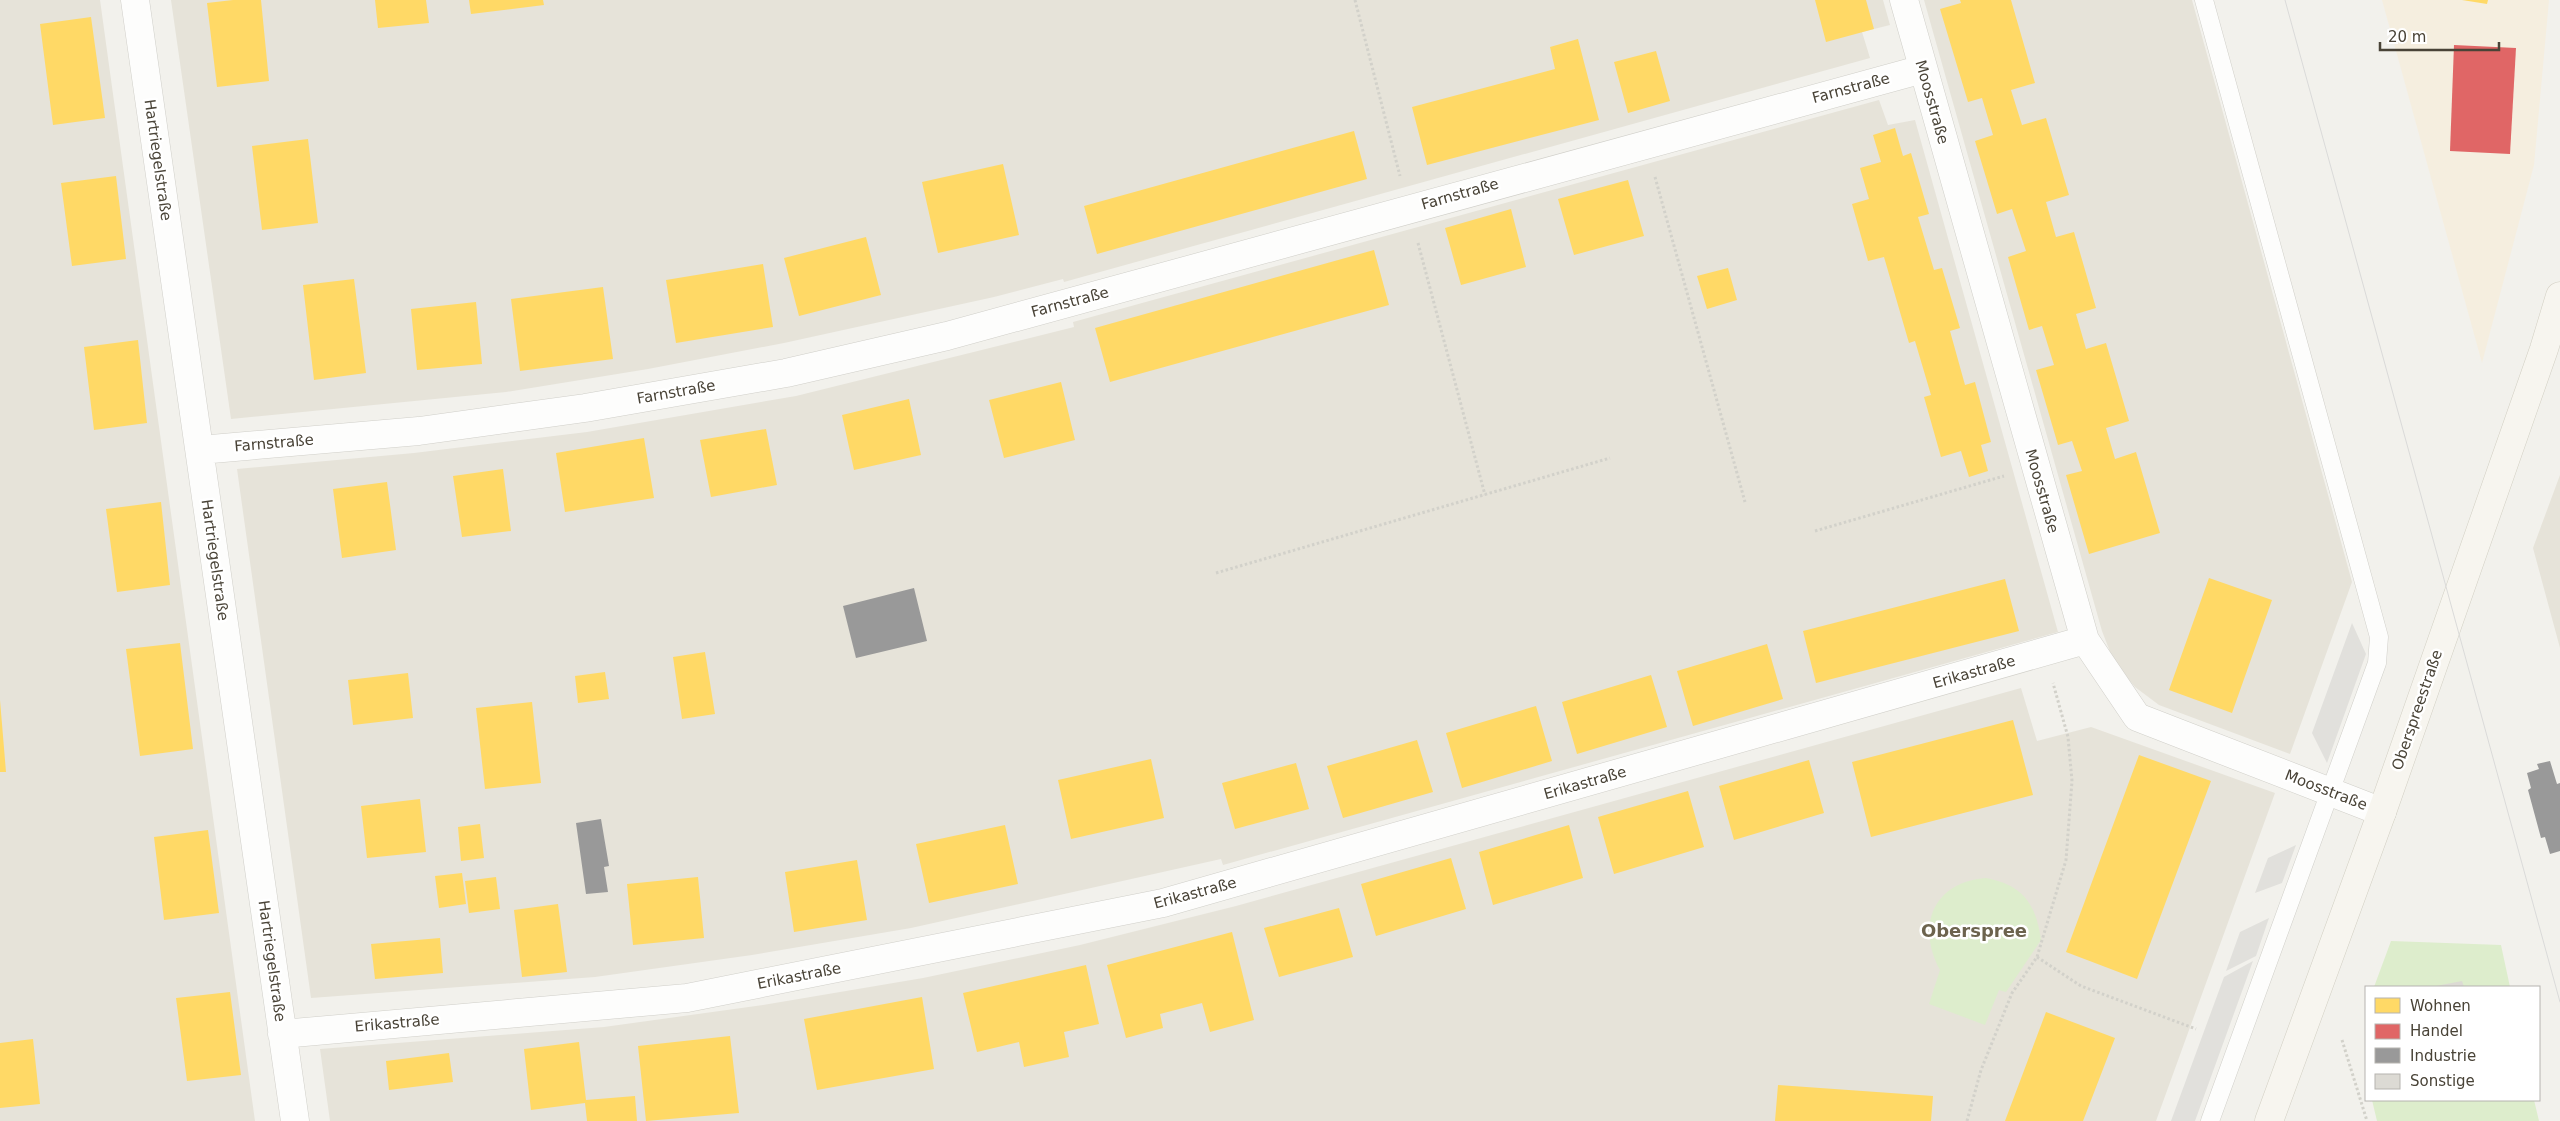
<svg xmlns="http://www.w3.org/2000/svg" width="2560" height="1121" viewBox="0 0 2560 1121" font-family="'DejaVu Sans',sans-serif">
  <rect width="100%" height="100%" fill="#f2f1ec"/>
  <path fill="#e6e3d9" d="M0 0H100L255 1121H0Z
    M171 0H1883L1890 25 1862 32 1870 58 1064 282 1063 279 994 297 784 343 648 369 506 392 231 419Z
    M1924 0H2192L2352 582 2290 754 2159 705 2135 687 2114 662 2102 631Z
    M1879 100 1888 125 1915 120 2058 632 1223 865 1221 859 911 928 752 955 595 977 311 998 237 469 414 453 587 432 796 396 1074 327 1073 322Z
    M2560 475V648L2533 548Z
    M2021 688 2037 741 2091 727 2275 793 2156 1121H330L320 1049 604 1027 763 1005 923 978 1080 945 1236 906Z"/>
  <path fill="#f5eedf" d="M2382 0H2549L2534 165 2482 363Z"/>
  <path fill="#ddedcc" d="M1986 878C2023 885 2036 904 2041 940L2006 992 1999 990 1985 1025 1929 1004 1940 970C1916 926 1933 882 1986 878Z
    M2391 941 2501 945 2510 987H2374Z
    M2372 1100H2534L2539 1121H2377Z"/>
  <path fill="#e1e0dc" d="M2352 623 2366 654 2327 763 2312 733Z
    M2296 845 2282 883 2255 893 2268 858Z
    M2269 918 2256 956 2226 971 2240 932Z
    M2253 961 2195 1121H2171L2224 977Z"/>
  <path fill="#ffd966" d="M233 0H261L269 81 217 87 207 3Z
    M375 0H426L429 23 378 28Z
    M469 0H543L544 5 471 14Z
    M1815 0H1866L1874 29 1826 42Z
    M1960 0H2011L2035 83 2011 90 2022 125 2046 118 2069 195 2046 202 2056 237 2074 232 2096 308 2076 314 2086 349 2106 343 2129 421 2106 428 2115 459 2136 452 2160 533 2089 554 2066 475 2082 471 2072 441 2058 445 2036 370 2054 365 2042 326 2029 330 2008 257 2026 251 2012 209 1997 214 1975 141 1993 135 1982 98 1968 102 1940 9 1961 3Z
    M2462 0H2488L2487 4Z
    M91 17 105 118 53 125 40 24Z
    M1578 39 1599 120 1427 165 1412 107 1555 69 1550 47Z
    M1656 51 1670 101 1628 113 1614 62Z
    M1895 128 1903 156 1911 153 1929 214 1918 217 1934 270 1942 268 1960 328 1950 331 1965 385 1975 382 1991 442 1981 445 1988 471 1969 477 1961 451 1941 457 1924 397 1931 395 1915 341 1909 343 1884 257 1868 261 1852 204 1869 199 1860 168 1881 162 1873 135Z
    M1354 131 1367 179 1097 254 1084 206Z
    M308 139 318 223 262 230 252 146Z
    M1003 164 1019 235 938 253 922 182Z
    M116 176 126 259 72 266 61 183Z
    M1628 180 1644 236 1574 255 1558 199Z
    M1511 209 1526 267 1461 285 1445 228Z
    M866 237 881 295 799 316 784 258Z
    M1374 250 1389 305 1110 382 1095 328Z
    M763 264 773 327 676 343 666 280Z
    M1728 268 1737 300 1707 309 1697 276Z
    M354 279 366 373 314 380 303 285Z
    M603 287 613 359 520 371 511 299Z
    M476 302 482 364 417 370 411 309Z
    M138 340 147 423 94 430 84 347Z
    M1061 382 1075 440 1004 458 989 400Z
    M909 399 921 455 854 470 842 415Z
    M766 429 777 485 711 497 700 440Z
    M644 438 654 498 565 512 556 453Z
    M503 469 511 531 462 537 453 476Z
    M387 482 396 550 342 558 333 489Z
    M161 502 170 585 117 592 106 509Z
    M2209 578 2272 600 2232 713 2169 690Z
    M2005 579 2019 631 1816 683 1803 631Z
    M180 643 193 749 140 756 126 649Z
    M1767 644 1783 699 1693 726 1677 671Z
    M705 652 715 714 682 719 673 657Z
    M605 672 609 699 578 703 575 676Z
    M408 673 413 718 353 725 348 680Z
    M1651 675 1667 727 1577 754 1562 702Z
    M0 700 6 772H0Z
    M532 702 541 783 485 789 476 708Z
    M1536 706 1552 761 1462 788 1446 733Z
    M2013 720 2033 795 1871 837 1852 762Z
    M1417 740 1433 792 1343 818 1327 766Z
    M2139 755 2211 781 2137 979 2066 952Z
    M1151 759 1164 818 1071 839 1058 780Z
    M1809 760 1824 813 1734 840 1719 786Z
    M1296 763 1309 809 1235 829 1222 783Z
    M1688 791 1704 847 1614 874 1598 817Z
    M420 799 426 852 367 858 361 806Z
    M480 824 484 858 461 861 458 827Z
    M1005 825 1018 884 929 903 916 844Z
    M1569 825 1583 878 1493 905 1479 852Z
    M208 830 219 913 164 920 154 837Z
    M1451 858 1466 909 1376 936 1361 884Z
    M857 860 867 920 794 932 785 872Z
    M462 873 466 904 439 908 435 876Z
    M496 877 500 909 469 913 465 881Z
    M698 877 704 938 633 945 627 884Z
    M558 904 567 972 522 977 514 910Z
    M1339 908 1353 957 1279 977 1264 928Z
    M1232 932 1254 1020 1210 1032 1202 1003 1160 1014 1163 1028 1126 1038 1107 965Z
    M440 938 443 973 375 979 371 944Z
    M1086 965 1099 1024 1064 1032 1069 1057 1024 1067 1019 1042 977 1052 963 993Z
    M230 992 241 1075 187 1081 176 998Z
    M922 997 934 1069 817 1090 804 1019Z
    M2046 1012 2115 1038 2083 1121H2005Z
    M730 1036 739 1113 646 1121 638 1046Z
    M33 1039 40 1104 0 1108V1043Z
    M579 1042 586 1100 635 1096 637 1121H587L585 1103 531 1110 524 1049Z
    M449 1053 453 1082 389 1090 386 1061Z
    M1778 1085 1933 1096 1931 1121H1775Z"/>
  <path fill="#e06666" d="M2454 45 2516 48 2510 154 2450 151Z"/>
  <path fill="#999" d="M914 588 927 641 856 658 843 606Z
    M2550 761 2557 784 2560 783V851L2550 854 2545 837 2541 838 2528 790 2531 788 2527 773 2539 769 2537 764Z
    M601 819 609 866 604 867 608 892 586 894 576 823Z"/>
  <path fill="#dcdad4" d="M2462 981 2464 987H2436V986Z"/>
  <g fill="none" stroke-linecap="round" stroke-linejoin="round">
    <defs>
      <path id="lane" d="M2204 0 2379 637 2377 663 2210 1121"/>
      <path id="street" d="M135 0 295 1121
        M1904 0 2085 640 2137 717 2382 812
        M200 450 419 431 585 408 786 373 947 336 1923 69
        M282 1034 687 998 1163 903 2085 640"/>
      <path id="secondary" d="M2269 1121 2382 812 2544 349 2560 296"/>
    </defs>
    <use href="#lane" stroke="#d0cfc9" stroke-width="19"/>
    <use href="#street" stroke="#d0cfc9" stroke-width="29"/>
    <use href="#secondary" stroke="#d2cfc3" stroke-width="29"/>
    <path stroke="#d2d1ca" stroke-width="3" stroke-dasharray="2.5 2.5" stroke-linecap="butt" d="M1355 0 1400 176
      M1655 177 1745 502
      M1418 243 1485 495
      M1815 531 2004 476
      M1216 573 1610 458
      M2037 957 2081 986 2196 1029
      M2342 1040 2367 1121
      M1967 1121 1981 1070 2012 993 2037 957 2066 860 2072 781 2068 737 2053 683"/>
    <use href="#lane" stroke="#fdfdfc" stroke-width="18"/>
    <use href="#street" stroke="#fdfdfc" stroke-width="28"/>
    <use href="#secondary" stroke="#f7f5ef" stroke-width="28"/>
    <path stroke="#dadad9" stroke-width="1" d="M2285 0 2560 1002"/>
  </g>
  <g text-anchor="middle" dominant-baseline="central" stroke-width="5" stroke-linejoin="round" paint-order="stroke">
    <g font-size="15" fill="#494337" stroke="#fff">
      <text transform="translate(1851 88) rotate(-15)">Farnstraße</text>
      <text transform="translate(1932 102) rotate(74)">Moosstraße</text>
      <text transform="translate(158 160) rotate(82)">Hartriegelstraße</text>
      <text transform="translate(1460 194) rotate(-16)">Farnstraße</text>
      <text transform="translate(1070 302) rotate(-15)">Farnstraße</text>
      <text transform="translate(676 392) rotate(-10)">Farnstraße</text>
      <text transform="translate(274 443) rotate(-5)">Farnstraße</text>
      <text transform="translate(2042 491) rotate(74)">Moosstraße</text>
      <text transform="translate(215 560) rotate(82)">Hartriegelstraße</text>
      <text transform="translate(1974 672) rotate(-16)">Erikastraße</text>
      <text transform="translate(2417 710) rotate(-71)">Oberspreestraße</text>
      <text transform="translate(1585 783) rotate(-16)">Erikastraße</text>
      <text transform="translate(2326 790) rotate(21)">Moosstraße</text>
      <text transform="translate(1195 893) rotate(-15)">Erikastraße</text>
      <text transform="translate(272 961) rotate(82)">Hartriegelstraße</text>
      <text transform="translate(799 976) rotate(-11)">Erikastraße</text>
      <text transform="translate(397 1023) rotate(-5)">Erikastraße</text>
    </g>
    <g font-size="18" font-weight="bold" fill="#6c634e" stroke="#fff">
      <text x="1974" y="930">Oberspree</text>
    </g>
  </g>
  <rect x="2365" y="986" width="175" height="115" fill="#ffffff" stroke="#b6b4af"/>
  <rect x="2375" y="998" width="25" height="15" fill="#ffd966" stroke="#b6b4af"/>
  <text x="2410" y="1011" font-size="15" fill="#494337">Wohnen</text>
  <rect x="2375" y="1024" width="25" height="15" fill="#e06666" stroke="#b6b4af"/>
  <text x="2410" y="1036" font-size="15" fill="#494337">Handel</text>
  <rect x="2375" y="1048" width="25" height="15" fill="#999999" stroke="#b6b4af"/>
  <text x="2410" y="1061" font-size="15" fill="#494337">Industrie</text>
  <rect x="2375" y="1074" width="25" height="15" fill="#dcdad4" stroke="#b6b4af"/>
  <text x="2410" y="1086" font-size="15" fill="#494337">Sonstige</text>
  <path d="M2380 42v8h119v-8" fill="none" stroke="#494337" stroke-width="2.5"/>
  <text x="2388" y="42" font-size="15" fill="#494337" stroke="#ffffff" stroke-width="4" paint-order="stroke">20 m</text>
</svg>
